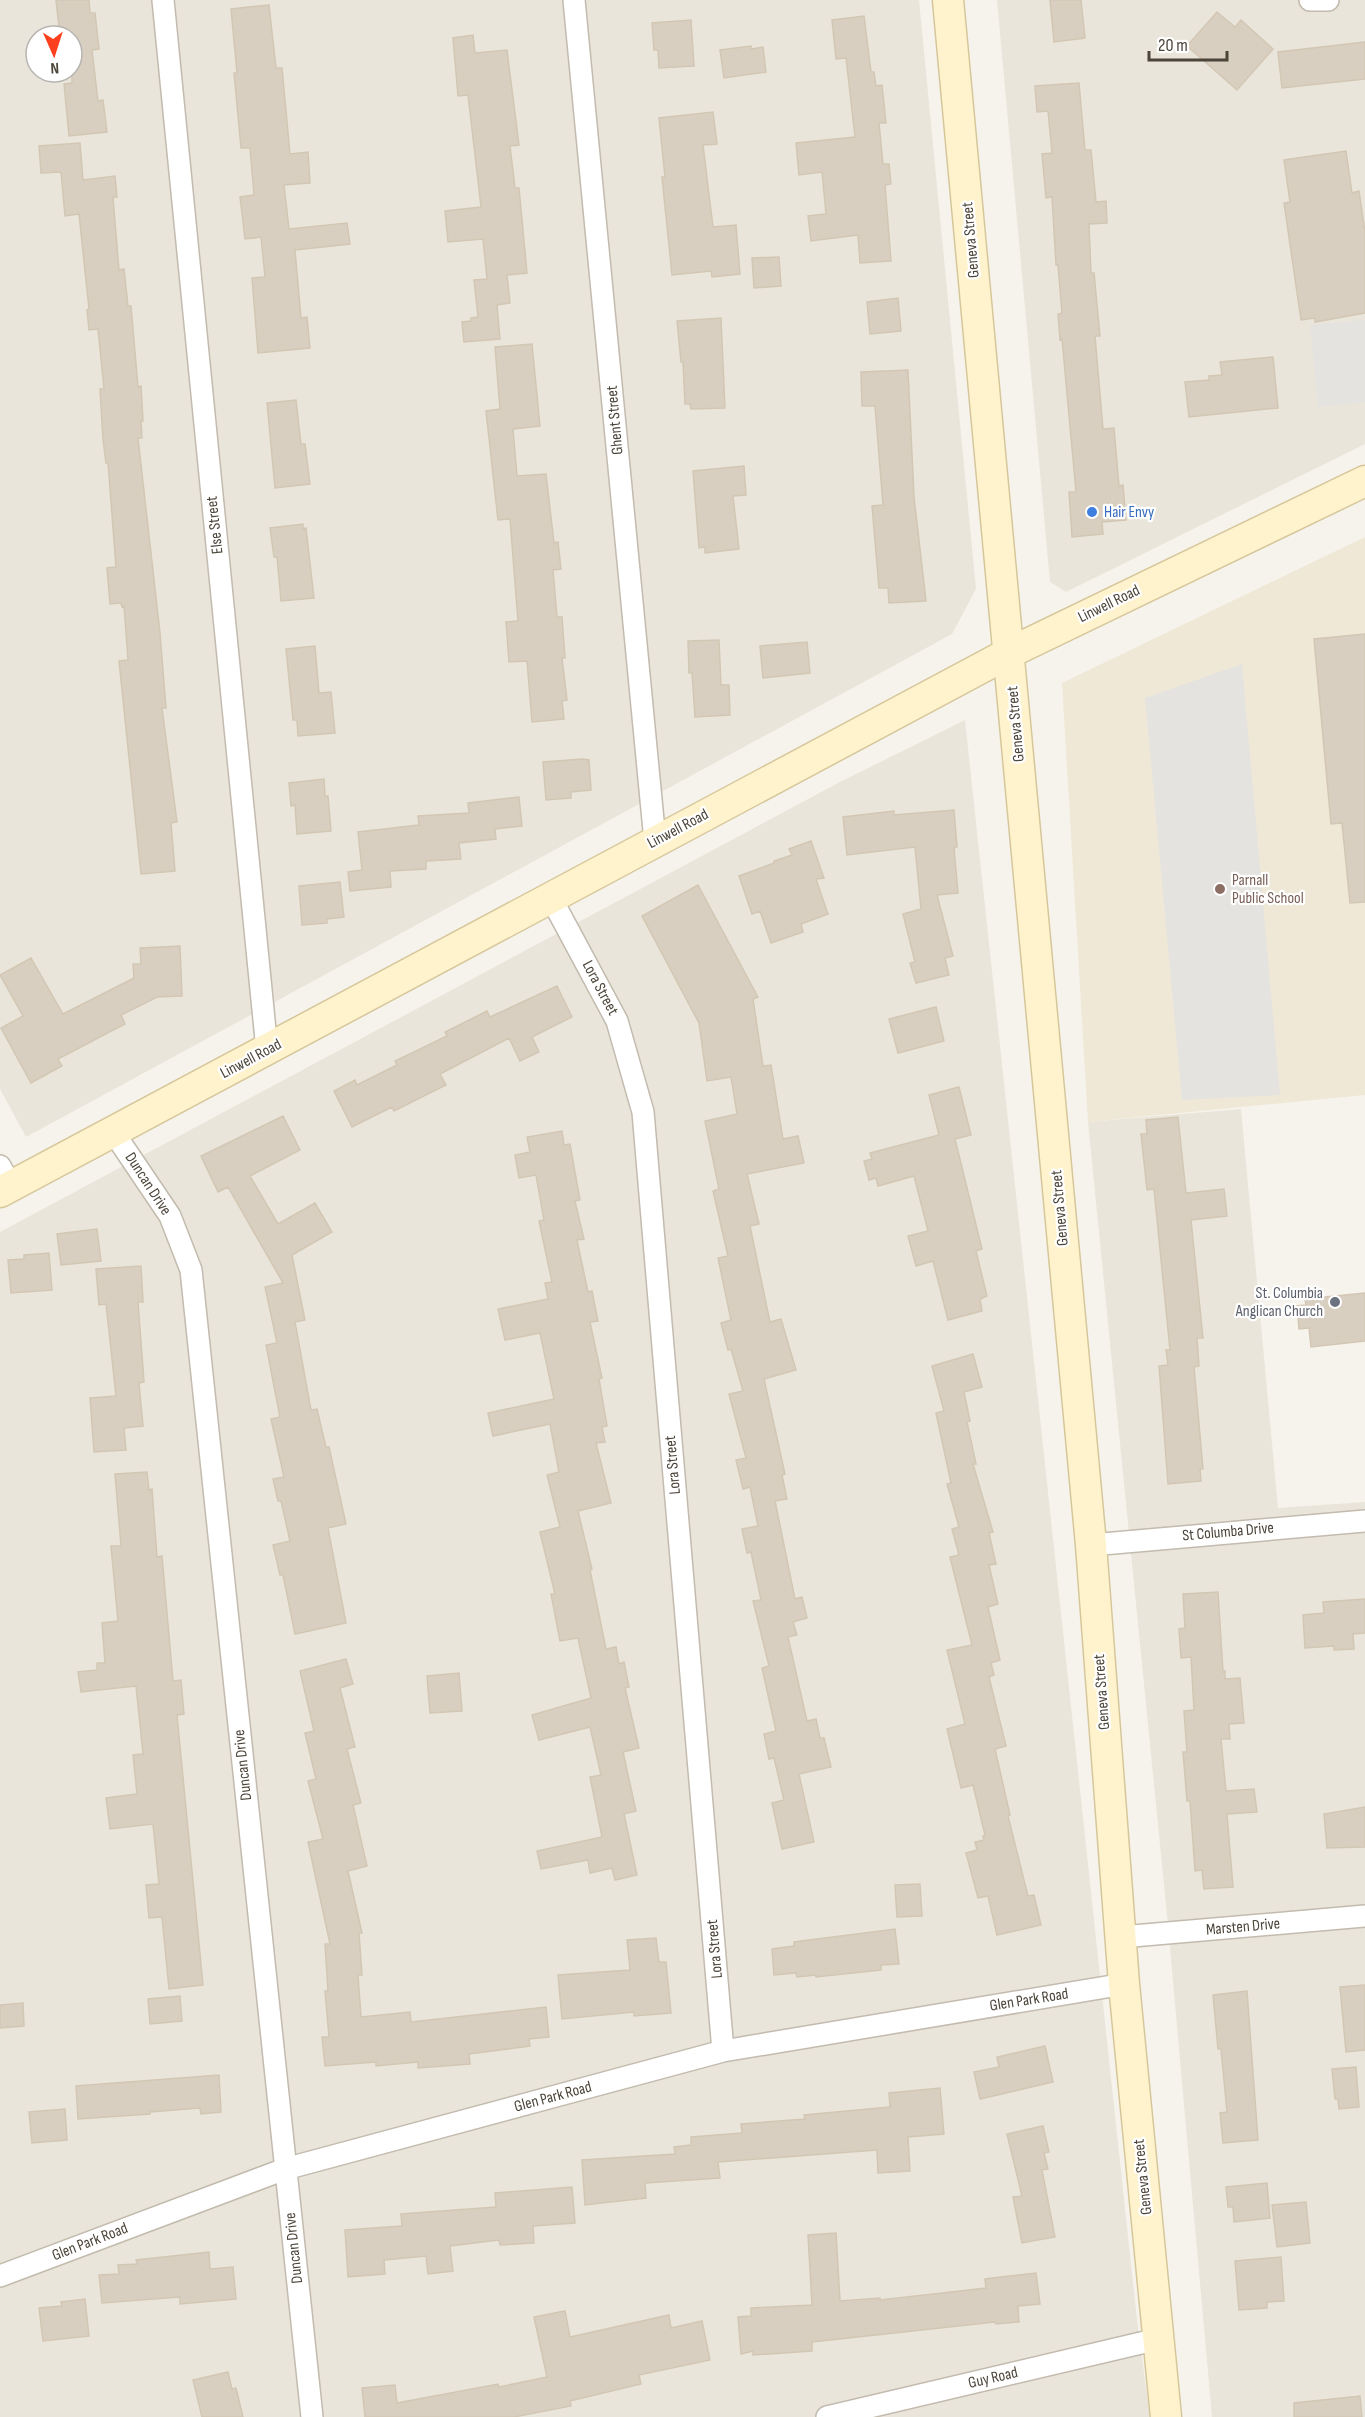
<svg xmlns="http://www.w3.org/2000/svg" width="1365" height="2417" viewBox="0 0 1365 2417" font-family="'Sofia Sans Condensed',sans-serif">
  <rect width="100%" height="100%" fill="#f6f3ec"/>
  <path fill="#eae5da" fill-rule="evenodd" d="M0 0H919L976 589 952 634 26 1137 0 1089ZM36 36H72V72H36Z
    M997 0H1365V444L1066 592 1050 582Z
    M965 720 1137 2320 1150 2417H0V1232L838 783Z
    M1241 1109 1278 1508 1365 1502V2417H1212L1167 1915 1088 1122Z"/>
  <path fill="#efe8d6" d="M1365 537V1095L1088 1122 1062 683Z"/>
  <path fill="#e5e3e0" d="M1365 320V402L1318 407 1310 325Z
    M1242 664 1280 1095 1182 1100 1145 698Z"/>
  <path fill="#d8cfc1" stroke="#d3c7b4" stroke-width="1.5" d="M56 0H89L90 13H95L99 49 92 50 98 101 103 100 107 132 69 136 64 84 72 83V36H60Z
    M1050 0H1081L1085 38 1054 42Z
    M269 5 276 68H282L290 154 308 152 310 183 284 185 289 229 347 223 350 244 295 250 301 318 307 317 310 348 258 353 252 278 265 277 261 237 245 239 240 197 254 195 250 148H241L234 73H237L231 9Z
    M1217 12 1235 27 1241 20 1273 49 1237 90 1187 46Z
    M864 16 871 72H874L876 86 882 85 886 123H879L883 164H889L891 184 885 185 891 261 860 263 858 235 811 241 808 216 826 214 822 172 799 175 796 143 855 137 846 58 836 59 832 20Z
    M691 20 694 66 659 68 658 50H654L652 23Z
    M473 35 475 53 507 50 519 145 510 146 515 188H519L527 273 507 275 510 303 497 305 500 339 464 342 462 322 471 321V318L478 317 474 280 487 279 483 239 448 242 445 211 481 207 468 95 458 96 453 38Z
    M1365 42V79L1282 88 1278 52Z
    M751 46V49L763 47 766 72 724 78 720 50Z
    M1079 83 1085 150H1091L1096 202 1106 201 1107 223 1089 224 1091 273H1094L1100 336H1095L1103 429 1114 428 1119 486 1123 485 1126 520 1102 522 1103 534 1072 537 1069 492H1076L1062 339 1060 340 1058 314 1062 313 1058 265H1056L1052 197 1046 198 1042 154 1052 153 1048 111 1037 112 1035 86Z
    M713 112 717 144 703 145 713 227 736 225 740 274 712 277 711 271 672 275 662 177H665L659 118Z
    M80 143 83 180 115 176 117 197H113L114 210 119 270 124 269 128 306H131L138 387 141 386 143 421H141L142 438H138L160 633 166 708H162L177 822 171 823 175 871 141 874 119 661 128 660 124 606 122 607 121 603 110 604 107 568 116 567 108 463H106L103 439 100 389H104L98 329 89 330 87 310 89 309 79 214 65 216 61 172 41 173 39 146Z
    M1346 151 1352 193 1359 191 1365 232V313L1315 322V318L1301 320 1284 203 1290 202 1284 160Z
    M779 257 781 286 754 288 752 258Z
    M898 298 901 331 870 334 867 302Z
    M721 318 725 408 691 409 690 404H685L683 362H681L677 321Z
    M532 344 540 426 513 429 517 476 546 474 554 543 558 542 561 569 553 570 557 617H562L565 658H562L567 700 562 701 564 719 532 722 527 661 509 662 506 622 518 621 510 519 498 520 486 411 500 409 495 347Z
    M1273 357 1278 408 1189 417 1185 382 1209 380V376L1222 375 1220 362Z
    M908 370 914 497 926 601 889 603 888 588H879L872 506 883 505 875 406H862L861 372Z
    M296 400 301 444H305L310 484 275 488 267 403Z
    M744 466 746 495 733 496 739 549 705 553V547L699 548 693 471Z
    M303 524V529L306 528 314 598 281 601 277 557H274L270 528Z
    M1365 634V902L1350 903 1342 823 1331 824 1314 639Z
    M719 640 721 685H729L730 715 695 717 692 673H689L688 641Z
    M807 642 810 673 763 678 760 646Z
    M315 646 319 693 331 692 335 733 298 736 297 720H293L286 649Z
    M583 759 589 760 591 790 571 792V798L546 800 543 762Z
    M324 779 325 796H328L331 831 297 834 295 805 291 806 289 783Z
    M519 797 522 826 495 829 496 839 459 843 461 859 426 861V869L390 871 391 887 350 891 348 872 362 870 358 832 419 825 418 816 469 813 468 803Z
    M954 810 957 847 954 848 958 893 937 895 953 956 945 958 949 975 916 983 910 963 915 962 903 914 921 909 915 847 847 855 843 817 894 811V815Z
    M811 841 824 878 816 879 828 914 801 924 803 932 771 943 760 911 752 914 739 876 774 863V861L792 855 789 849Z
    M340 882 344 917 327 919V923L302 925 299 886Z
    M698 885 758 997 753 999 763 1066 771 1065 783 1139 798 1136 804 1163 747 1174 759 1224 750 1226 770 1322 781 1319 796 1370 764 1379 785 1474 782 1475 787 1499 775 1501 795 1599 802 1597 807 1618 793 1622 797 1635 788 1637 807 1721 816 1719 820 1738H824L831 1767 799 1774 814 1842 782 1849 772 1803 784 1800 774 1758 769 1759 764 1734 776 1731 762 1668 769 1666 753 1601 761 1600 751 1552 747 1553 742 1529 758 1526 750 1487 743 1489 736 1460 746 1458 729 1394 743 1391 731 1349 728 1350 721 1323 731 1320 718 1258 728 1256 713 1191 719 1189 705 1121 737 1114 731 1077 707 1081 699 1023 642 916Z
    M180 946 182 996 157 997 121 1015 125 1024 58 1059 62 1066 31 1083 1 1028 23 1016 0 975 31 958 63 1014 134 978 133 964H141L140 948Z
    M557 986 572 1017 532 1037 539 1052 520 1061 509 1038 440 1074 446 1085 394 1111 392 1107 352 1127 334 1091 355 1080 357 1085 397 1065 395 1061 447 1036 445 1032 487 1011 490 1017Z
    M936 1007 944 1041 898 1053 889 1019Z
    M959 1087 971 1135 955 1139 982 1249 976 1251 987 1296 980 1299 982 1311 948 1320 933 1261 916 1266 908 1236 928 1231 914 1176 878 1186 876 1178 869 1180 864 1161 872 1159 870 1153 939 1135 929 1095Z
    M283 1116 300 1150 250 1176 278 1224 315 1203 332 1232 292 1255 305 1320 295 1322 311 1410 317 1409 326 1447H329L346 1524 328 1528 346 1623 295 1634 283 1575H280L273 1545 290 1541 281 1501H278L273 1479 284 1477 271 1419 280 1417 266 1345 277 1343 265 1287 283 1283 228 1187 218 1192 201 1156Z
    M1178 1117 1186 1193 1224 1189 1227 1216 1191 1220 1203 1338H1197L1199 1366 1194 1367 1203 1469H1200L1201 1481 1168 1484 1159 1366 1168 1365 1166 1350H1170L1154 1189 1147 1190 1141 1134H1147L1146 1120Z
    M562 1131 564 1145 570 1144 580 1200 575 1201 584 1239 577 1240 588 1292 592 1291 598 1321 590 1322 602 1378 599 1379 607 1426 602 1427 605 1442 596 1443 611 1503 578 1511 592 1569 590 1570 606 1649 616 1647 619 1664 624 1662 629 1687 625 1688 639 1748 623 1752 636 1811 624 1814 637 1875 615 1880 612 1868 590 1873 588 1860 541 1869 537 1851 602 1837 590 1777 601 1775 590 1727 539 1740 532 1715 591 1698 578 1638 560 1641 551 1594H555L540 1532 560 1527 547 1475 559 1472 550 1424 493 1436 488 1413 554 1399 540 1333 505 1340 498 1309 548 1299 545 1283 552 1282 539 1221 544 1220 536 1175 519 1178 515 1155 530 1152 527 1137Z
    M97 1229 101 1261 61 1265 57 1234Z
    M49 1253 52 1290 11 1293 8 1260 24 1259V1255Z
    M141 1266 143 1302H138L144 1382 139 1383 143 1426 124 1428 126 1450 94 1452 90 1398 116 1396 106 1304 99 1305 96 1269Z
    M1365 1293V1341L1311 1347 1309 1328 1299 1329 1297 1306 1306 1305 1305 1299Z
    M973 1354 982 1387 964 1392 970 1421 967 1422 976 1464H973L993 1532 989 1533 996 1564 989 1565 998 1604 988 1607 1000 1660 991 1663 994 1675 989 1677 1006 1746 995 1749 1010 1815 1008 1816 1028 1896 1034 1895 1041 1925 997 1935 988 1896 978 1898 966 1853 977 1850 975 1842 984 1840 983 1836 985 1835 973 1785 961 1788 947 1729 965 1724 947 1650 972 1645 950 1557 959 1555 952 1529 959 1527 947 1484 951 1483 936 1413 944 1411 932 1366Z
    M147 1472 149 1490 152 1489 157 1557 162 1556 173 1681 181 1680 184 1714 177 1715 203 1985 169 1989 162 1917 149 1918 146 1885 159 1884 153 1824 110 1829 106 1798 137 1794 133 1755 143 1754 136 1686 81 1692 78 1672 97 1670V1663H105L102 1623 118 1621 111 1546H121L115 1474Z
    M1218 1592 1223 1672 1225 1671V1679L1240 1678 1244 1723 1229 1724 1230 1739H1221L1226 1791 1254 1789 1257 1812 1227 1814 1233 1887 1204 1889 1202 1870 1195 1871 1190 1801H1187L1183 1752H1187L1184 1711 1194 1710 1191 1657 1181 1658 1179 1629 1185 1628 1183 1594Z
    M1365 1599V1633L1353 1634 1354 1649 1334 1650V1646L1305 1648 1303 1615 1324 1613 1323 1602Z
    M346 1659 353 1684 340 1688 355 1747 347 1749 361 1803 353 1805 367 1866 348 1871 362 1933H359L362 1975H358L361 2017 410 2012 411 2022 546 2007 549 2037 529 2039 530 2046 469 2054 470 2064 418 2068V2062L376 2066V2062L325 2066 322 2037H329L325 1991H328L325 1944H330L308 1842 323 1839 308 1781 316 1779 305 1733 314 1731 300 1671Z
    M459 1673 462 1711 430 1713 427 1676Z
    M1365 1807V1847L1327 1848 1324 1814Z
    M920 1884 922 1916 897 1917 895 1885Z
    M895 1929 899 1964 881 1965V1970L816 1977V1975L797 1977 796 1973 774 1975 772 1949 794 1946V1942Z
    M656 1938 659 1962H666L671 2013 634 2016V2012L562 2019 558 1975 630 1970 627 1940Z
    M1365 1985V2050L1346 2052 1340 1987Z
    M1247 1991 1258 2140 1223 2143 1220 2113 1227 2112 1221 2049H1218L1213 1995Z
    M180 1996 182 2021 150 2024 148 1999Z
    M23 2003 24 2026 0 2028V2005Z
    M1045 2046 1053 2082 980 2099 974 2072 999 2067 997 2057Z
    M1356 2067 1359 2107 1339 2109 1338 2099H1335L1332 2069Z
    M219 2075 221 2112 201 2114 200 2108 150 2112V2114L78 2119 76 2086Z
    M940 2088 944 2134 908 2137 910 2171 878 2173 877 2150 718 2162 720 2178 645 2183 646 2198 585 2205 582 2160 675 2154 674 2147 691 2145V2137L742 2133 741 2124 805 2119 804 2115 890 2107 889 2093Z
    M65 2109 67 2140 32 2143 29 2112Z
    M1043 2126 1049 2152 1044 2153 1048 2169 1042 2170 1055 2237 1022 2243 1013 2197 1022 2196 1007 2134Z
    M1267 2183 1270 2218 1234 2222 1233 2207H1228L1226 2187Z
    M572 2187 575 2223 533 2226 534 2243 500 2245 499 2240 450 2246 453 2271 428 2274 426 2256 384 2260 385 2274 348 2277 345 2230 402 2226 401 2214 496 2207 495 2193Z
    M1306 2202 1310 2243 1277 2247 1272 2205Z
    M836 2233 840 2301 880 2298V2300L986 2288 985 2279 1036 2273 1040 2304 1018 2306 1019 2322 996 2324 995 2322 812 2342V2351L753 2355V2351L741 2354 738 2317 751 2316V2308L812 2305 808 2235Z
    M209 2252 210 2269 233 2267 236 2299 180 2304V2297L102 2303 99 2275 119 2274 118 2265 137 2264 136 2260Z
    M1281 2257 1284 2301 1267 2302V2308L1239 2310 1235 2261Z
    M85 2299 89 2336 43 2341 39 2308 62 2306 61 2302Z
    M565 2311 570 2337 669 2315 671 2328 702 2321 710 2360 639 2375 641 2384 570 2401 571 2406 514 2417H365L362 2388 395 2385 397 2403 498 2384 499 2387 547 2377 534 2317Z
    M228 2372 232 2389 236 2388 243 2417H202L193 2380Z
    M1360 2396 1362 2417H1294V2403Z"/>
  <g fill="none" stroke-linecap="round" stroke-linejoin="round">
    <defs>
      <path id="street" d="M163 0 267 1050
        M574 0 655 841
        M1310 0H1328
        M551 898 617 1021 643 1112 723 2051
        M114 1133 170 1216 191 1270 312 2417
        M0 1166 11 1186
        M1091 1545 1365 1521
        M1121 1937 1365 1916
        M0 2276 285 2169 723 2051 1124 1984
        M827 2417 1158 2339"/>
      <path id="secondary" d="M948 0 1091 1545 1124 1984 1166 2417
        M0 1192 1009 653 1365 481"/>
    </defs>
    <use href="#street" stroke="#c2bbae" stroke-width="24"/>
    <use href="#secondary" stroke="#d6c79b" stroke-width="33"/>
    <use href="#street" stroke="#fff" stroke-width="21"/>
    <use href="#secondary" stroke="#fff3cd" stroke-width="30"/>
  </g>
  <circle fill="#3f7fe0" stroke="#fff" stroke-width="2" cx="1092" cy="512" r="6"/>
  <circle fill="#8d6e63" stroke="#fff" stroke-width="2" cx="1220" cy="889" r="6"/>
  <circle fill="#6b7280" stroke="#fff" stroke-width="2" cx="1335" cy="1302" r="6"/>
  <g text-anchor="middle" dominant-baseline="central" stroke-width="4.5" stroke-linejoin="round" paint-order="stroke">
    <g font-size="16" fill="#4b4439" stroke="#fff">
      <text transform="translate(971 240) rotate(-95)">Geneva Street</text>
      <text transform="translate(615 420) rotate(-95)">Ghent Street</text>
      <text transform="translate(215 525) rotate(-96)">Else Street</text>
      <text transform="translate(1109 604) rotate(-26)">Linwell Road</text>
      <text transform="translate(1016 724) rotate(-95)">Geneva Street</text>
      <text transform="translate(678 829) rotate(-28)">Linwell Road</text>
      <text transform="translate(600 988) rotate(62)">Lora Street</text>
      <text transform="translate(251 1059) rotate(-28)">Linwell Road</text>
      <text transform="translate(148 1184) rotate(57)">Duncan Drive</text>
      <text transform="translate(1060 1208) rotate(-95)">Geneva Street</text>
      <text transform="translate(673 1465) rotate(-95)">Lora Street</text>
      <text transform="translate(1228 1532) rotate(-5)">St Columba Drive</text>
      <text transform="translate(1102 1692) rotate(-94)">Geneva Street</text>
      <text transform="translate(243 1765) rotate(-96)">Duncan Drive</text>
      <text transform="translate(1243 1927) rotate(-5)">Marsten Drive</text>
      <text transform="translate(715 1949) rotate(-95)">Lora Street</text>
      <text transform="translate(1029 2000) rotate(-9)">Glen Park Road</text>
      <text transform="translate(553 2097) rotate(-15)">Glen Park Road</text>
      <text transform="translate(1143 2177) rotate(-96)">Geneva Street</text>
      <text transform="translate(90 2242) rotate(-21)">Glen Park Road</text>
      <text transform="translate(294 2248) rotate(-96)">Duncan Drive</text>
      <text transform="translate(993 2378) rotate(-13)">Guy Road</text>
    </g>
    <g font-size="16" fill="#366cbe" stroke="#fff" text-anchor="start">
      <text x="1104" y="512">Hair Envy</text>
    </g>
    <g font-size="16" fill="#785e54" stroke="#fff" text-anchor="start">
      <text x="1232" y="880">Parnall<tspan x="1232" dy="18">Public School</tspan></text>
    </g>
    <g font-size="16" fill="#5b616d" stroke="#fff" text-anchor="end">
      <text x="1323" y="1293">St. Columbia<tspan x="1323" dy="18">Anglican Church</tspan></text>
    </g>
  </g>
  <g transform="translate(54 54) rotate(177)"><circle r="28" fill="#ffffff" stroke="#b7b4b0" stroke-width="1.5"/>
  <path d="M0-4.5L10 22L0 15L-10 22Z" fill="#fc3f1d"/>
  <text y="-9" font-size="16" font-weight="bold" text-anchor="middle" fill="#4b4439">N</text>
  </g>
  <path d="M1149 51v9h78v-9" fill="none" stroke="#4b4439" stroke-width="3"/>
  <text x="1158" y="51" font-size="18" fill="#4b4439" stroke="#ffffff" stroke-width="4.5" paint-order="stroke">20 m</text>
</svg>
